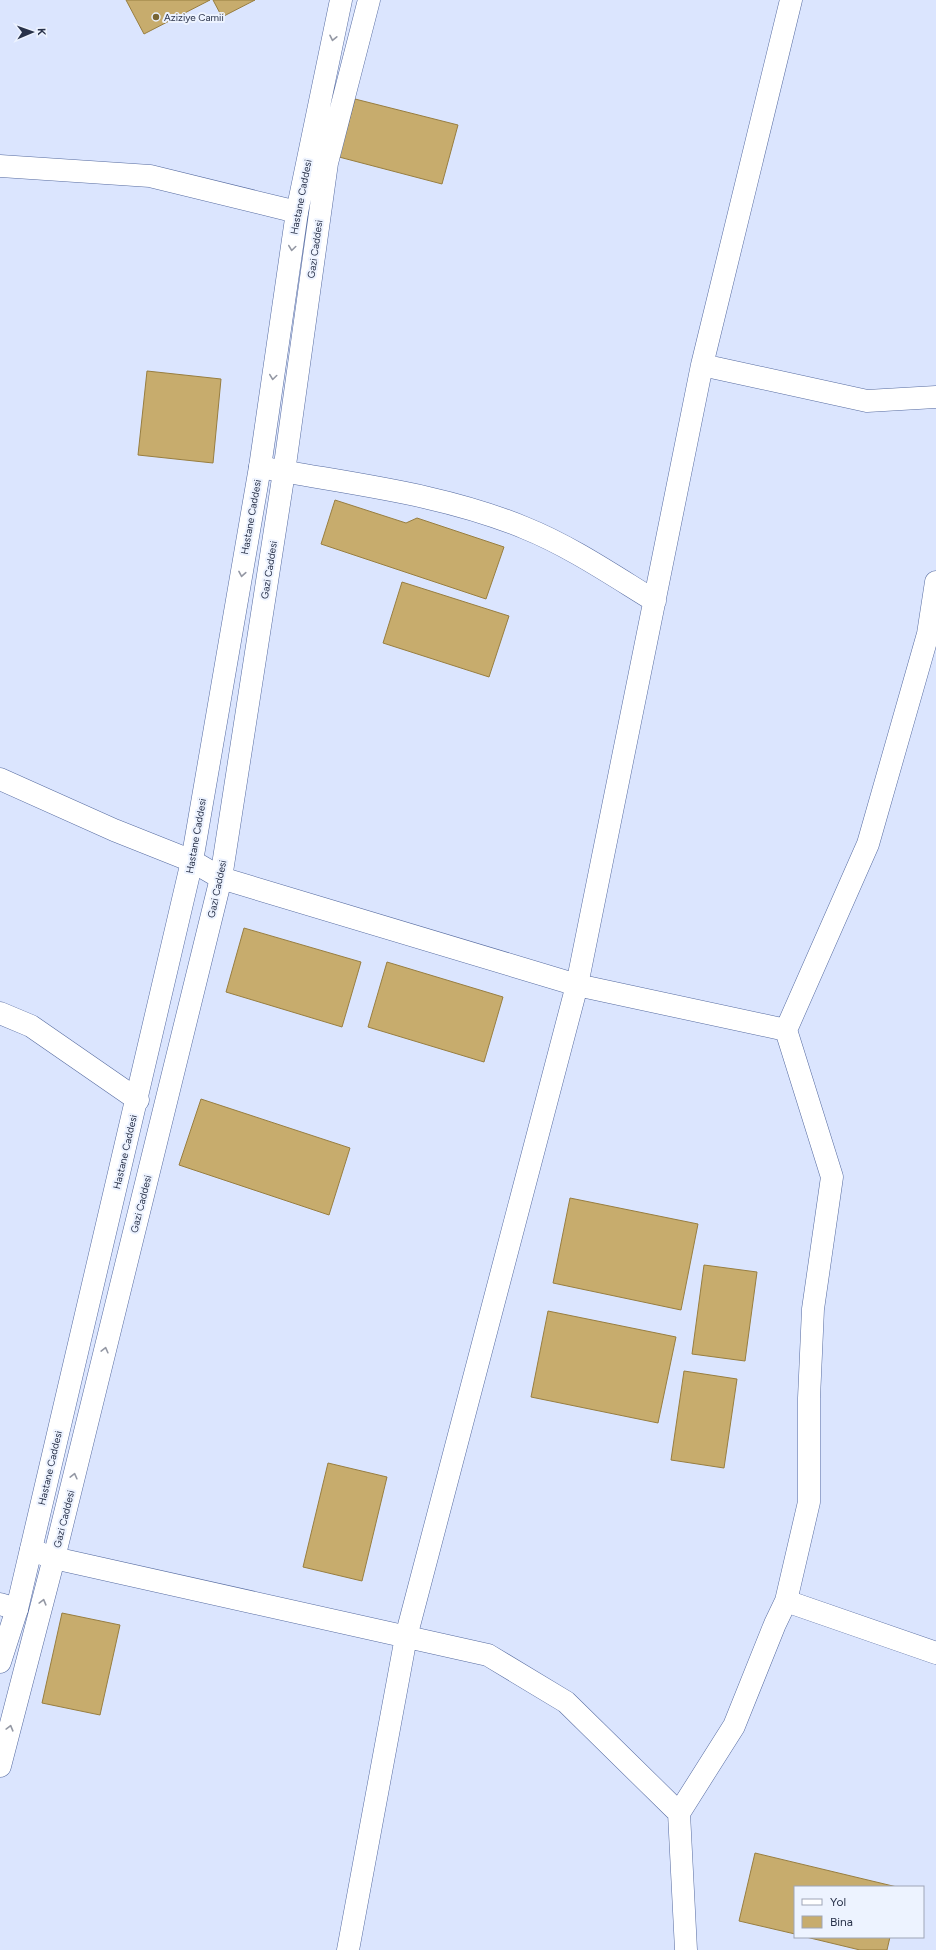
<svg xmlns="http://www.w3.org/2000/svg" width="936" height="1950" viewBox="0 0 936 1950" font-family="Figtree,sans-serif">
  <rect width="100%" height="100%" fill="#dbe5fe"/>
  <path fill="#c7ac6d" stroke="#987e40" d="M126 0H210L144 34Z
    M213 0H255L222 17Z
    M355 99 458 125 442 184 339 157Z
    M147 371 221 379 213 463 138 455Z
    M335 500 406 523 417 518 504 547 486 599 321 544Z
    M402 582 509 616 489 677 383 643Z
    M244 928 361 962 342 1027 226 992Z
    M387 962 503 997 484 1062 368 1027Z
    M201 1099 350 1148 329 1215 179 1165Z
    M570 1198 698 1224 681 1310 553 1283Z
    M704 1265 757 1272 745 1361 692 1354Z
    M548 1311 676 1337 658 1423 531 1397Z
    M684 1371 737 1379 724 1468 671 1460Z
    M328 1463 387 1477 362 1581 303 1567Z
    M62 1613 120 1625 100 1715 42 1703Z
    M755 1853 897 1887H795V1934L739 1921Z
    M806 1937H890L887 1950H860Z"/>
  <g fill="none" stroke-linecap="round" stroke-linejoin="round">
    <defs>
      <path id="minor" d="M0 166 150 176 297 212
        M702 365 867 401 936 397
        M260 467C349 484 441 493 525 528 570 546 614 576 655 601
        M0 779 114 830 192 861 221 878 577 985 786 1030 832 1177 813 1309 809 1398V1502L786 1601 775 1624 734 1726 679 1813 686 1950
        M0 1013 31 1026 138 1100
        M786 1030 868 844 928 634 936 582
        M31 1550 54 1558 488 1655 566 1702 679 1813
        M786 1601 936 1653
        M0 1604 17 1609
        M348 1950 406 1637 577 985 702 365 791 0"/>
      <path id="secondary" d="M0 1662 17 1609 192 861 260 467 297 212 341 0
        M0 1766 54 1558 221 878 284 472 327 163 369 0"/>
    </defs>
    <use href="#minor" stroke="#566ba0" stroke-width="23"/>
    <use href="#secondary" stroke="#566ba0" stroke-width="23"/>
    <use href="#minor" stroke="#fff" stroke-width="22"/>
    <use href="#secondary" stroke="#fff" stroke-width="22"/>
  </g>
  <defs><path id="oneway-chevron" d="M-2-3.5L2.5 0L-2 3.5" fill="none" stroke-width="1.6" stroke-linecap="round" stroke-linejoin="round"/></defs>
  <g stroke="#9498a4">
    <use href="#oneway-chevron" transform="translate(333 38) rotate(102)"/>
    <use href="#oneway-chevron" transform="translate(292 248) rotate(98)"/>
    <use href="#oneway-chevron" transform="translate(273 377) rotate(98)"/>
    <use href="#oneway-chevron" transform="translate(242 574) rotate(100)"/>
    <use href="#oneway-chevron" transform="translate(105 1350) rotate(-76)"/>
    <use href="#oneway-chevron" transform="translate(74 1476) rotate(-76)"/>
    <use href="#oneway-chevron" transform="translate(43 1602) rotate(-75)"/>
    <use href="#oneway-chevron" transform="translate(10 1728) rotate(-75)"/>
  </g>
  <circle fill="#796534" stroke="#edf3ff" stroke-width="1.5" cx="156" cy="17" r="4"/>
  <g text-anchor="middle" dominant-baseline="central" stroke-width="4" stroke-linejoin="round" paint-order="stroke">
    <g font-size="10" fill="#29324a" stroke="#edf3ff" text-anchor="start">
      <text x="164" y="17">Aziziye Camii</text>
    </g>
    <g font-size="10" fill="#29324a" stroke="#edf3ff">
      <text transform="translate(301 197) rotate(-79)">Hastane Caddesi</text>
      <text transform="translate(315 249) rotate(-82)">Gazi Caddesi</text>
      <text transform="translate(251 517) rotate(-80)">Hastane Caddesi</text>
      <text transform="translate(269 570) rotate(-81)">Gazi Caddesi</text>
      <text transform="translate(196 836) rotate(-80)">Hastane Caddesi</text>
      <text transform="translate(217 889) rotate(-78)">Gazi Caddesi</text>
      <text transform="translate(125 1152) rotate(-77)">Hastane Caddesi</text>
      <text transform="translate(141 1204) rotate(-76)">Gazi Caddesi</text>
      <text transform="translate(50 1468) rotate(-77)">Hastane Caddesi</text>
      <text transform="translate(64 1519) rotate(-76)">Gazi Caddesi</text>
    </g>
  </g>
  <rect x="794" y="1886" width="130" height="52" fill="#edf3ff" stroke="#9fa6b7"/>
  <rect x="802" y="1899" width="20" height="6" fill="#ffffff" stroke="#9fa6b7"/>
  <text x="830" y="1906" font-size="12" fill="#29324a">Yol</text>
  <rect x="802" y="1916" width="20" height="12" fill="#c7ac6d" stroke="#9fa6b7"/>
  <text x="830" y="1926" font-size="12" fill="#29324a">Bina</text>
  <g transform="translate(32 32) rotate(88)" stroke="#edf3ff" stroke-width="3" paint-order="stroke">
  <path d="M0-3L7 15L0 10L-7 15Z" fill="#29324a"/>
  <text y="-6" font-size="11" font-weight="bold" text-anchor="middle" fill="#29324a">K</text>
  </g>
</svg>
